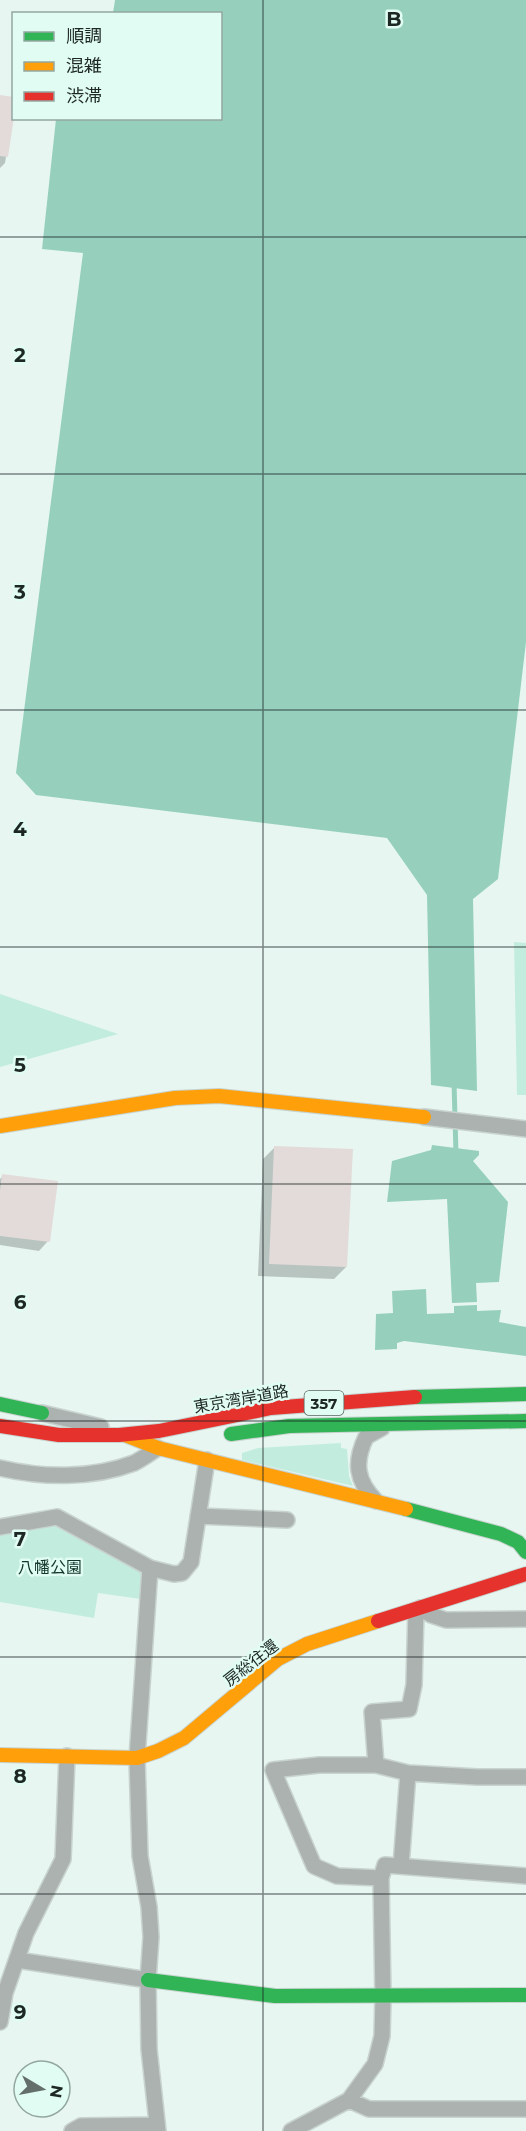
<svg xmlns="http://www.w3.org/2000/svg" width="526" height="2131" viewBox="0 0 526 2131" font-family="Montserrat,'Noto Sans JP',sans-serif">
  <rect width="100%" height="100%" fill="#e7f6f1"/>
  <path fill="#c2edde" d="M514 942 526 943V1095H517Z
    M0 994 118 1034 0 1067Z
    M341 1443V1448L347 1449 349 1476 353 1486 242 1460V1453L258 1448Z
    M55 1523 147 1569 141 1599 98 1593 94 1618 0 1602V1534Z"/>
  <path fill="#96d0bd" d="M115 0H526V642L498 879 473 899 477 1091 431 1085 427 895 387 838 36 795 16 773 83 253 42 249 56 119 220 118V14L113 13Z
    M432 1145 479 1151V1155L473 1161 508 1202 499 1282 476 1283 477 1302 452 1303 447 1199 387 1202 392 1161 431 1150Z
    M426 1289 427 1314 454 1313V1306L477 1305V1311L501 1310 499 1322 526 1327V1356L404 1341 397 1343V1349L375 1350 376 1314 393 1313 392 1291Z"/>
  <path fill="#0003" d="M0 97 14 107 5 163 0 168Z
    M275 1147 346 1267 334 1279 258 1276 263 1159Z
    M3 1176 48 1241 39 1251 0 1245V1179Z"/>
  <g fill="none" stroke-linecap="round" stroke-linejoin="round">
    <path stroke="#96d0bd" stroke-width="5" d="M454 1082 456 1154"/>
  </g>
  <path fill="#e3dbda" d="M0 95 14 97V117L8 157 0 156Z
    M274 1146 353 1149 347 1267 269 1264Z
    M2 1174 58 1181 50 1242 0 1236V1191Z"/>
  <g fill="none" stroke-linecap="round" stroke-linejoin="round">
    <defs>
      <path id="street" d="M424 1117 526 1129
        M42 1413 101 1427
        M0 1468C43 1478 92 1479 134 1463 142 1459 150 1453 158 1448
        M376 1501C356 1481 354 1462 366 1437L382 1428
        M198 1516 287 1520
        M0 1527 57 1517 150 1568 174 1574 182 1573 191 1562 207 1460
        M150 1568 137 1758 140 1856 149 1907 151 1937 148 1980 149 2049 158 2131
        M420 1608 431 1615 446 1620 526 1619
        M376 1765H319L273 1770 314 1866 337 1876 381 1878
        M408 1773 376 1765 372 1712 409 1709 414 1685 416 1610
        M401 1866 408 1773 477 1777H526
        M17 1960 148 1980
        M0 2022 5 1993 26 1933 63 1859 67 1756
        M349 2100 369 2109H526
        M72 2131 81 2126 157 2125
        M291 2131 349 2100 375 2064 382 2036 383 1997 381 1878 385 1865 526 1876"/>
      <path id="fast" d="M415 1397 526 1394
        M0 1404 42 1413
        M231 1434 289 1426 526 1421
        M406 1509 501 1534 518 1542 526 1552
        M148 1980 275 1996 526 1995"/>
      <path id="slow" d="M0 1126 175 1098 219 1096 424 1117
        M125 1435 158 1448 406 1509
        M0 1755 137 1758 158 1751 184 1738 278 1659 307 1644 378 1621"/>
      <path id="jam" d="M0 1426 59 1435H119L159 1431 271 1408 415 1397
        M378 1621 526 1574"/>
    </defs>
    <use href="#street" stroke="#c8d3cf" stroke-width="18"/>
    <use href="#fast" stroke="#c8d3cf" stroke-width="16"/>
    <use href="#slow" stroke="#c8d3cf" stroke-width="16"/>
    <use href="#jam" stroke="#c8d3cf" stroke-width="16"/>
    <use href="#street" stroke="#acb2b0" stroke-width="15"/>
    <use href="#fast" stroke="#30b455" stroke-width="14"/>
    <use href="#slow" stroke="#ff9f0a" stroke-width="14"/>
    <use href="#jam" stroke="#e5322d" stroke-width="14"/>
  </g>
  <path fill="none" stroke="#1d2724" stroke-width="1.5" stroke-opacity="0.55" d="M263 0V2131M0 237H526M0 474H526M0 710H526M0 947H526M0 1184H526M0 1421H526M0 1657H526M0 1894H526"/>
  <g text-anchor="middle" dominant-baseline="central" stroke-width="5" stroke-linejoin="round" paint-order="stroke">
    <rect fill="#e1fcf2" stroke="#586762" stroke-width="1.5" x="304.5" y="1391" width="39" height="24" rx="4.5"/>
    <g font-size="15" font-weight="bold" fill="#1d2724">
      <text x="324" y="1403">357</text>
    </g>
    <g font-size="16" fill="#1d2724" stroke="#e1fcf2">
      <text transform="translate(241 1399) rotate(-10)">東京湾岸道路</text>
      <text transform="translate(251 1663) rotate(-38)">房総往還</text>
    </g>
    <g font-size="16" fill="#12362b" stroke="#e1fcf2">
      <text x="50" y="1567">八幡公園</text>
    </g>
  </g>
  <g font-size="20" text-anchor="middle" font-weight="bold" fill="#1d2724" stroke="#e1fcf2" stroke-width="5" stroke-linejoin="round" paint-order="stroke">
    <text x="394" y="26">B</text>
    <text x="20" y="362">2</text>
    <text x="20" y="599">3</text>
    <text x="20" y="836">4</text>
    <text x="20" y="1072">5</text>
    <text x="20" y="1309">6</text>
    <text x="20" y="1546">7</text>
    <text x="20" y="1783">8</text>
    <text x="20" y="2019">9</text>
  </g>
  <rect x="12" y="12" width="210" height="108" fill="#e1fcf2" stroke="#93a7a0" stroke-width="1.5"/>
  <rect x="24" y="32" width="30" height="9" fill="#30b455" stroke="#93a7a0" stroke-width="1.5"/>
  <text x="66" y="42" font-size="18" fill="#1d2724">順調</text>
  <rect x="24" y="62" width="30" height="9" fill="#ff9f0a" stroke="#93a7a0" stroke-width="1.5"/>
  <text x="66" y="72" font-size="18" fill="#1d2724">混雑</text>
  <rect x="24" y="92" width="30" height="9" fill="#e5322d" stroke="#93a7a0" stroke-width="1.5"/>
  <text x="66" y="102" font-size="18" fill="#1d2724">渋滞</text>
  <g transform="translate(42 2089) rotate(100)"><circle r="28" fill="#e1fcf2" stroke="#93a7a0" stroke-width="1.5"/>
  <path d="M0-4.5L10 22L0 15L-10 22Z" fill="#646f6c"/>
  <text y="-9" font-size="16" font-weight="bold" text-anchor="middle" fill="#1d2724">N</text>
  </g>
</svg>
